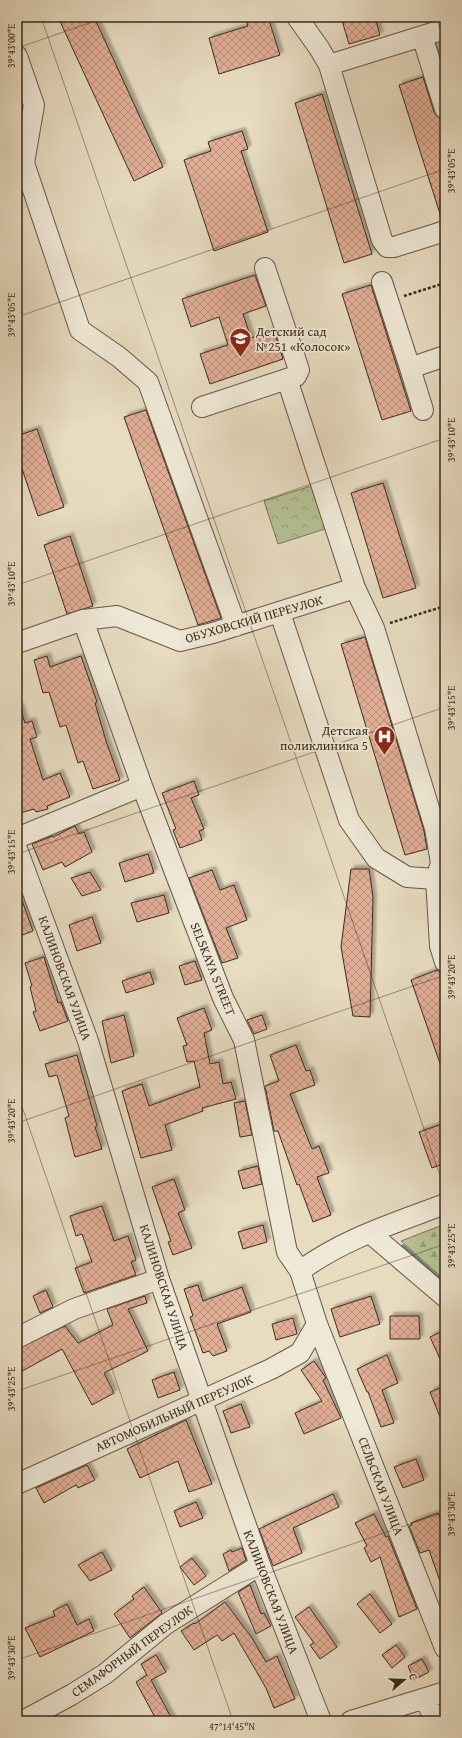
<svg xmlns="http://www.w3.org/2000/svg" width="462" height="1738" viewBox="0 0 462 1738" font-family="'Gentium Book Plus',serif">
  <defs>
    <pattern id="forest-firs" width="22" height="20" patternUnits="userSpaceOnUse"><rect width="22" height="20" fill="#b5c093"/><path d="M5 1l3.5 6h-7zM16 11l3.5 6h-7z" fill="#949c77"/></pattern>
    <pattern id="park-crowns" width="20" height="18" patternUnits="userSpaceOnUse"><rect width="20" height="18" fill="#b5c093"/><path d="M2 6a3 3 0 1 1 6 0M12 15a3 3 0 1 1 6 0" fill="none" stroke="#949c77"/></pattern>
    <pattern id="building-cross-hatch" width="8" height="8" patternUnits="userSpaceOnUse"><rect width="8" height="8" fill="#e1ae96"/><path d="M0 0l8 8M0 8l8-8" fill="none" stroke="#b78e7a"/></pattern>
    <filter id="shadow"><feDropShadow dx="3.5" dy="-3.5" stdDeviation="1" flood-color="#0004"/></filter>
  </defs>
  <rect width="100%" height="100%" fill="#e7dbc0"/>
  <filter id="stains"><feTurbulence type="fractalNoise" baseFrequency=".005" numOctaves="4"/><feColorMatrix values="0 0 0 0 .2 0 0 0 0 .09 0 0 0 0 .02 0 0 0 .5 -.17"/></filter>
  <radialGradient id="worn" r=".72"><stop offset=".6" stop-color="#630" stop-opacity="0"/><stop offset="1" stop-color="#630" stop-opacity=".3"/></radialGradient>
  <path fill="url(#forest-firs)" stroke="#787658" d="M445 1224V1280L401 1241Z"/>
  <path fill="url(#park-crowns)" stroke="#787658" d="M445 39V61L442 62 436 43Z
    M317 484 331 527 278 544 264 501Z"/>
  <g fill="none" stroke-linecap="round" stroke-linejoin="round">
    <path stroke="#728176" stroke-width="5" d="M403 1247 445 1284"/>
  </g>
  <path fill="url(#building-cross-hatch)" stroke="#3a2b1c" filter="url(#shadow)" d="M58 17H94L163 167 134 181Z
    M245 17H268L280 55 219 74 209 38 248 26Z
    M341 17H375L380 35 349 44Z
    M423 77 434 112 440 119 445 136V220H442L399 85Z
    M322 94 372 254 344 263 295 103Z
    M242 131 248 149 241 151 268 232 214 251 184 160 211 151 208 142Z
    M255 275 266 306 243 314 251 338 274 330 283 359 210 384 200 354 228 345 219 317 191 327 182 299Z
    M371 285 411 411 382 420 342 294Z
    M146 410 221 618 198 625 124 417Z
    M37 429 64 507 38 516 17 454V436Z
    M383 483 416 588 383 598 351 493Z
    M70 536 93 606 67 614 44 545Z
    M365 637 424 831 427 849 405 855 341 644Z
    M47 656 50 667 81 656 97 702 95 703 106 741 120 780 93 789 83 761 78 763 66 725 60 727 49 692 43 693 34 660Z
    M17 707H20L25 723 32 721 37 737 30 739 43 780 60 773 70 797 47 806 48 809 36 812 34 809 17 814Z
    M194 781 199 795 191 798 204 829 199 831 202 840 180 848 173 830 176 829 162 793Z
    M75 826 79 834 84 832 92 852 65 867 62 862 43 870 32 844 53 836V837Z
    M148 854 154 873 125 882 119 863Z
    M351 869H369L373 897 370 1017 353 1016 341 947Z
    M212 870 220 890 234 885 247 920 226 928 238 958 222 963 189 878Z
    M90 872 101 890 82 896 71 878Z
    M17 892H19L33 931 17 937Z
    M164 895 169 913 137 922 131 903Z
    M92 917 101 943 77 951 69 925Z
    M44 957 58 1003 61 1002 68 1021 40 1031 33 1012 36 1011 30 987 32 986 25 963Z
    M195 961 202 980 185 985 179 966Z
    M437 970 441 973 445 984V1072H443L411 980Z
    M150 972 154 984 126 993 122 981Z
    M204 1008 212 1030 204 1033 210 1064 219 1062 223 1084 231 1082 236 1099 202 1108 203 1111 165 1125 172 1150 141 1158 122 1091 142 1084 149 1106 200 1087 194 1061 187 1062 183 1046 187 1045 177 1018Z
    M124 1015 134 1056 111 1063 102 1021Z
    M262 1015 267 1029 254 1034 247 1020Z
    M296 1045 306 1071 310 1070 315 1085 290 1094 312 1149 319 1146 329 1173 317 1177 331 1215 313 1222 299 1184 297 1185 278 1131H274L265 1086 279 1081 270 1055Z
    M77 1055 97 1126 95 1127 102 1149 75 1157 65 1118 69 1116 57 1075 49 1077 45 1064Z
    M245 1101 252 1135 240 1137 234 1103Z
    M445 1123V1163L432 1168 419 1132Z
    M258 1166 262 1184 243 1189 238 1171Z
    M174 1179 185 1210 178 1213 192 1248 173 1255 168 1242 171 1241 152 1187Z
    M102 1206 114 1241 128 1236 136 1260 131 1262 136 1275 84 1293 75 1268 92 1262 82 1234 76 1236 70 1216Z
    M263 1225 267 1242 243 1249 238 1232Z
    M198 1285 203 1301 242 1287 251 1312 217 1324 227 1351 213 1356 209 1351 203 1353 190 1317 193 1316 184 1289Z
    M46 1290 53 1307 40 1313 33 1296Z
    M145 1296 147 1303 128 1309 148 1351 104 1373 114 1393 92 1405 62 1349 17 1374V1349L65 1326 78 1343 113 1325 107 1309Z
    M371 1296 380 1324 340 1337 331 1309Z
    M390 1316H419L420 1339H390Z
    M293 1318 297 1334 276 1340 272 1324Z
    M445 1330V1370L430 1337Z
    M387 1355 398 1383 382 1390 394 1423 381 1427 368 1392H367L357 1369Z
    M314 1361 326 1378 323 1380 341 1418 304 1434 295 1413 322 1401 301 1370Z
    M174 1372 180 1390 158 1398 152 1380Z
    M445 1386V1427H444L430 1392Z
    M241 1404 250 1427 231 1433 223 1411Z
    M186 1420 212 1484 189 1492 178 1461 140 1478 127 1449Z
    M416 1459 424 1480 403 1488 394 1467Z
    M87 1465 95 1480 78 1488 76 1485 44 1503 36 1488Z
    M333 1494 339 1507 293 1528 302 1553 273 1566 259 1529Z
    M196 1502 203 1518 180 1527 174 1511Z
    M438 1513 445 1531V1590H443L429 1550 420 1553 409 1526 412 1525 411 1523Z
    M374 1514 386 1537 388 1536 417 1609 399 1617 380 1557 371 1562 364 1548 367 1546 355 1523Z
    M242 1548 246 1560 229 1571 223 1554 231 1550 232 1552Z
    M102 1552 112 1570 90 1581 78 1565Z
    M192 1558 206 1576 194 1585 180 1567Z
    M250 1585 261 1614 264 1613 271 1626 256 1634 238 1592Z
    M144 1587 162 1613 130 1638 114 1614 134 1599 132 1596Z
    M370 1594 392 1624 380 1633 357 1604Z
    M225 1602 252 1638 266 1662 277 1656 295 1699 274 1708 266 1688 234 1633 222 1641 217 1635 194 1650 181 1631 194 1623 195 1624Z
    M67 1604 77 1625 89 1619 94 1631 40 1657 25 1628 55 1616 53 1611Z
    M309 1607 337 1647 320 1659 310 1645 314 1643 295 1617Z
    M396 1645 405 1657 392 1668 382 1655Z
    M156 1655 166 1672 151 1680 173 1721H157L136 1682 147 1675 141 1664Z
    M422 1659 429 1672 414 1680 408 1666Z"/>
  <g fill="none" stroke-linecap="round" stroke-linejoin="round">
    <defs>
      <path id="minor" d="M297 17 319 48 329 65 445 29
        M422 36 445 109
        M17 56 34 105 24 163 80 330 119 357 148 382 236 626
        M329 65 382 240 387 247H394L445 231
        M265 268 299 370 296 376 287 379
        M382 282 410 368 445 356
        M410 368 423 410
        M202 407 287 379 355 588 374 628 435 828 441 863 436 879 440 946 445 962
        M280 613 349 820 376 858 407 877 436 879
        M83 620 142 786 223 998 244 1040 287 1252 300 1271 317 1324 445 1648
        M17 643 83 620 117 616 180 641 213 633 355 588
        M17 838 142 786
        M17 849 88 1041 159 1279 260 1565 321 1721
        M370 1233 445 1297
        M300 1271C343 1239 395 1223 445 1204
        M17 1338 74 1309 159 1279
        M17 1484 271 1369 300 1353 317 1324
        M426 1698 434 1721
        M23 1721 71 1695 105 1674 166 1624 260 1565
        M351 1721 445 1692"/>
    </defs>
    <use href="#minor" stroke="#655745" stroke-width="22"/>
    <path stroke="#3a2b1c" stroke-width="2.5" stroke-dasharray="3 2" stroke-linecap="butt" d="M404 296 445 283
      M390 623 445 606"/>
    <use href="#minor" stroke="#efe8d6" stroke-width="20"/>
  </g>
  <path fill="none" stroke="#3a2b1c" stroke-width="1" stroke-opacity="0.45" d="M41 17 445 1190M436 17 445 44M17 48 107 17M17 317 445 169M17 585 445 438M17 854 445 707M17 1092 233 1721M17 1123 445 975M17 1391 445 1244M17 1660 445 1512"/>
  <defs>
    <symbol id="school-pin" viewBox="-11 -11 22 30"><path d="M0 17L-7.5 6A9.5 9.5 0 1 1 7.5 6Z" fill="#8f2418" stroke="#efe8d6"/><path d="M0-5L7-2L0 1L-7-2ZM-4 1L0 2.5L4 1V4Q0 6-4 4Z" fill="#fff"/></symbol>
    <symbol id="hospital-pin" viewBox="-11 -11 22 30"><path d="M0 17L-7.5 6A9.5 9.5 0 1 1 7.5 6Z" fill="#8f2418" stroke="#efe8d6"/><path d="M-5-5h3v3.5h4V-5h3V5h-3V1.5h-4V5h-3Z" fill="#fff"/></symbol>
  </defs>
  <g fill-rule="evenodd">
    <use href="#school-pin" x="228" y="326" width="25" height="34"/>
    <use href="#hospital-pin" x="372" y="724" width="25" height="34"/>
  </g>
  <g text-anchor="middle" dominant-baseline="central" stroke-width="3.5" stroke-linejoin="round" paint-order="stroke">
    <g font-size="13" fill="#3a2b1c" stroke="#efe8d6" text-anchor="start">
      <text x="256" y="331">Детский сад<tspan x="256" dy="15">№251 «Колосок»</tspan></text>
      <text x="368" y="730" text-anchor="end">Детская<tspan x="368" dy="15">поликлиника 5</tspan></text>
    </g>
    <g font-size="13" fill="#3a2b1c" stroke="#efe8d6">
      <text transform="translate(254 619) rotate(-16)">ОБУХОВСКИЙ ПЕРЕУЛОК</text>
      <text transform="translate(213 969) rotate(68)">SELSKAYA STREET</text>
      <text transform="translate(65 978) rotate(70)">КАЛИНОВСКАЯ УЛИЦА</text>
      <text transform="translate(164 1287) rotate(72)">КАЛИНОВСКАЯ УЛИЦА</text>
      <text transform="translate(174 1413) rotate(-24)">АВТОМОБИЛЬНЫЙ ПЕРЕУЛОК</text>
      <text transform="translate(381 1486) rotate(69)">СЕЛЬСКАЯ УЛИЦА</text>
      <text transform="translate(271 1592) rotate(69)">КАЛИНОВСКАЯ УЛИЦА</text>
      <text transform="translate(132 1651) rotate(-36)">СЕМАФОРНЫЙ ПЕРЕУЛОК</text>
    </g>
  </g>
  <rect width="462" height="1738" fill="none" stroke="#e7dbc0" stroke-width="44"/>
  <g transform="translate(404 1680) rotate(71)" stroke="#efe8d6" stroke-width="3" paint-order="stroke">
  <path d="M0-3L7 15L0 10L-7 15Z" fill="#3a2b1c"/>
  <text y="-6" font-size="11" font-weight="bold" text-anchor="middle" fill="#3a2b1c">С</text>
  </g>
  <rect x="22" y="22" width="418" height="1694" fill="none" stroke="#3a2b1c" stroke-width="1.5"/>
  <g font-size="10" text-anchor="middle" fill="#3a2b1c">
    <text transform="translate(11 46) rotate(-90)" y="4">39°43'00"E</text>
    <text transform="translate(451 171) rotate(-90)" y="4">39°43'05"E</text>
    <text transform="translate(11 315) rotate(-90)" y="4">39°43'05"E</text>
    <text transform="translate(451 440) rotate(-90)" y="4">39°43'10"E</text>
    <text transform="translate(11 584) rotate(-90)" y="4">39°43'10"E</text>
    <text transform="translate(451 708) rotate(-90)" y="4">39°43'15"E</text>
    <text transform="translate(11 852) rotate(-90)" y="4">39°43'15"E</text>
    <text transform="translate(451 977) rotate(-90)" y="4">39°43'20"E</text>
    <text transform="translate(11 1121) rotate(-90)" y="4">39°43'20"E</text>
    <text transform="translate(451 1246) rotate(-90)" y="4">39°43'25"E</text>
    <text transform="translate(11 1389) rotate(-90)" y="4">39°43'25"E</text>
    <text transform="translate(451 1514) rotate(-90)" y="4">39°43'30"E</text>
    <text transform="translate(11 1658) rotate(-90)" y="4">39°43'30"E</text>
    <text x="232" y="1730">47°14'45"N</text>
  </g>
  <rect width="100%" height="100%" filter="url(#stains)"/>
  <rect width="100%" height="100%" fill="url(#worn)"/>
</svg>
